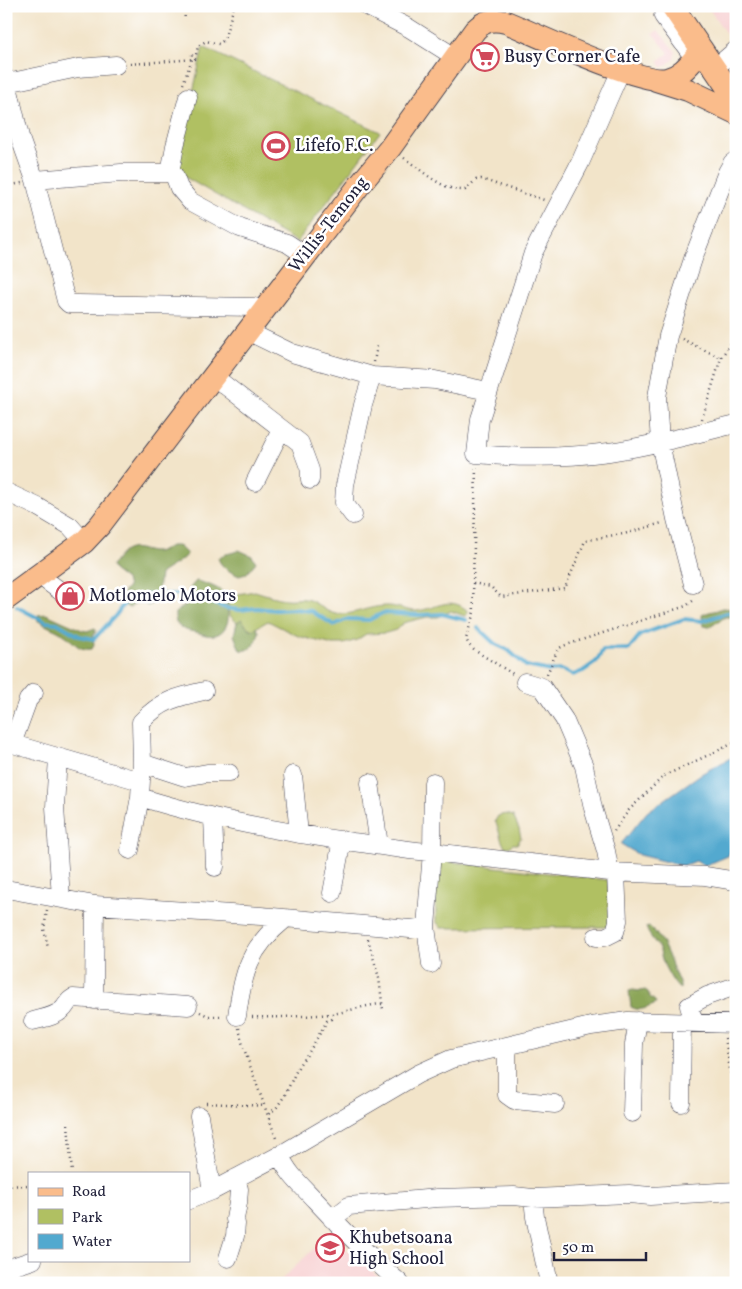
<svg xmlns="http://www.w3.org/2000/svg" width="742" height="1289" viewBox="0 0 742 1289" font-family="Vollkorn,serif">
  <rect width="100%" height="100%" fill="#fff"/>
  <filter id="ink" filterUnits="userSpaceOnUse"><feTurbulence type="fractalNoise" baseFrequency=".02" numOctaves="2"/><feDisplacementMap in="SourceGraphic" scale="10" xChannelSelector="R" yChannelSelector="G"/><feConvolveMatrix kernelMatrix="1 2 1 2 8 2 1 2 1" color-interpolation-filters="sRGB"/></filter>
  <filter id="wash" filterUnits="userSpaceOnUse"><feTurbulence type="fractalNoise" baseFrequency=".0096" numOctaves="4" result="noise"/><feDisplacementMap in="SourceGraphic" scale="20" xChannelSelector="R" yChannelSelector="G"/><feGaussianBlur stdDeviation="1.12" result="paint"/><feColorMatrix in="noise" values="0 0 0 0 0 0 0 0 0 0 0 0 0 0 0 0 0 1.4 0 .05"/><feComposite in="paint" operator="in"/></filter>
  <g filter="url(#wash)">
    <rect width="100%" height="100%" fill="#f2e4c9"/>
    <path fill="#f7cfd0" d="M707 6H736V33L729 38Z
      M658 30 676 52 673 60 662 68 658 61 669 53 653 34Z
      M329 1234 360 1261 387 1283H278Z"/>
    <path fill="#b0c062" stroke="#69714e" d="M203 47 380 132 297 242 178 173V160Z
      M255 591C265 594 275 598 285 599 292 600 298 598 305 599 317 601 324 612 336 614 352 616 369 606 385 606 396 605 405 611 416 611 437 609 450 594 469 612L465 616 451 611 438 617H427L403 623 396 630 386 633 366 634 357 640 344 644H329L298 636 268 621 252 630 246 626 242 619 237 622C223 612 231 609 227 596Z
      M506 814 513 816 519 829 521 838 517 844H512L510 847H505C499 838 500 830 495 821L498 816Z
      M435 860 608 880 610 927 441 928 436 921Z"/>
    <path fill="#8ca658" stroke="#57644a" d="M170 546H179L187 554C180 563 170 566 160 574L158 591 154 603 148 606C139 601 136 602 129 608L123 604 122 594 128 587 126 580 113 570 111 566C116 561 120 554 125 551 141 542 150 561 170 546Z
      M239 550 252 556 256 562 246 574 239 576C231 572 221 568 218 558 224 553 232 554 239 550Z
      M196 581C203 582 223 589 227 596 230 600 228 603 227 607 227 610 228 611 228 615 229 622 225 631 218 634 211 637 205 635 199 633 186 630 174 630 175 613L188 603 190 588Z
      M722 608 736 609V617H725L710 627 703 626 702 615C708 611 715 612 722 608Z
      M46 614 82 630 87 631 95 628 96 631 93 636 94 645 92 649C76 651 74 640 63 634 55 629 45 626 37 620L38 615Z
      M242 619 246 626 252 630 257 628 259 632C257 642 252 652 240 650L234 635 237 622Z
      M649 926C667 942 670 964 680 985V989C675 987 663 965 662 959 660 954 661 951 658 947 654 940 648 935 646 927Z
      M633 990 640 991 645 990 648 992 650 997 656 1002 654 1005C645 1008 640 1012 631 1007L629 991Z"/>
    <path fill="#52a9cf" stroke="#3a6685" d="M736 755V842L733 845 728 856 704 866 696 861 683 866 639 855 621 844 647 812 701 774Z"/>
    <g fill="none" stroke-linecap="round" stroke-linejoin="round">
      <path stroke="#52a9cf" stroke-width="4" d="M17 607 46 622 57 623 79 636 94 639 116 615 126 601 145 595 178 594 186 599H201L225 608 240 610 257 608 276 610 295 609 311 611 334 625 348 619 369 620 383 613 418 615 442 614 466 620
        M478 628 495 644 508 650 526 666 550 671 561 670 573 675 583 671 596 662 603 650 629 649 640 635 684 619 702 621 727 613H736"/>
    </g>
  </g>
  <g filter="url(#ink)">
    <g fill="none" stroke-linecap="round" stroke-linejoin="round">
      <defs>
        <path id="minor" d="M366 6 409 28 455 57
          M663 16 695 59
          M715 68 736 50
          M621 70 580 163 533 253 480 419 476 454C520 458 565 458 609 452 652 446 694 434 736 424
          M6 78 21 141 35 180 66 301 69 304H78L254 307 262 312
          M7 83 78 68 116 65
          M170 173 175 146 188 97
          M35 180 121 173H170L174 175 179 188 190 201 240 228 287 243 305 255
          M247 331 292 353 372 376 435 380 488 391
          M213 376 300 443 310 470V480
          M255 482 281 430
          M6 492 38 507 70 526 84 542
          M353 515 344 503 345 485 363 405 372 376
          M43 572 48 582 63 593
          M693 584 676 519 660 442 657 397 668 336 694 256 727 172 732 163 736 160
          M525 682 542 687 564 719 584 766 593 808 606 851 610 872
          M6 742 140 781
          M12 744 28 700 34 693
          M58 757 55 807 61 898
          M142 763 185 777 207 773H229
          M293 775 299 834
          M370 783 379 845
          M140 797C209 819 281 832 353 842 379 845 405 851 432 852L610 872 705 876 736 881
          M213 817 215 867
          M130 850 140 797 142 763 141 722C160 701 177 697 204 691
          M6 889 95 905 261 916 410 929 426 927
          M332 893 342 840
          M596 937H605L615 932 618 921 616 873
          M431 964 426 927 432 852 433 782
          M94 1000 95 905
          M237 1016C243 972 249 948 285 919
          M33 1021C43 1018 54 1017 62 1010 67 1006 67 1001 73 998L188 1006
          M694 1022 689 1006 707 996 736 986
          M507 1046V1095L514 1100 555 1104
          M681 1103 682 1022
          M632 1113 634 1044 638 1021
          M199 1116 212 1191
          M280 1155C287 1173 302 1186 315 1200 342 1229 370 1257 400 1283
          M533 1198 535 1217 549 1283
          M189 1200 212 1191 280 1155 418 1074 451 1059 591 1026 628 1021 736 1024
          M332 1219 349 1206 437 1198 514 1196 533 1198 629 1194 650 1196 736 1191
          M228 1258 235 1236 236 1224 235 1219 238 1203 239 1189 236 1178
          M6 1269 33 1260"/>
        <path id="major" d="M672 6 736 100
          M656 80 688 90 736 113
          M6 599 84 542 100 525 358 187 390 148 475 30C485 20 493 19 506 22 535 34 642 85 667 79 683 75 692 61 702 50"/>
      </defs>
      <use href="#minor" stroke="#413f50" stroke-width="19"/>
      <use href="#major" stroke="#413f50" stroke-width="24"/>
      <path stroke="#413f50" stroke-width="2.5" stroke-dasharray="1 4" stroke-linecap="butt" d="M184 6 185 21
        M130 64 195 59 198 46 206 41 219 44 224 40 234 6
        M183 84 192 59V52
        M404 158C423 171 442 191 465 190L476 180 481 179 544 200
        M6 186 22 183
        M682 339 721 358
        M374 362 377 346
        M702 419 721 358 736 335
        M476 468 473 583 474 612 466 639 469 645 474 650 513 674
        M473 583 491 587 501 597 565 588 585 541 608 536 624 534 662 523
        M547 674 558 649 563 646 686 606 694 600V598
        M614 831 629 810 664 776 736 742
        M47 910 44 929 48 948
        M368 939 379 978 383 1010
        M200 1012 208 1016H224
        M252 1017C279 1018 305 1016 331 1014 348 1012 364 1005 382 1004
        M239 1028 243 1046 277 1141
        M725 1038 736 1108
        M206 1103 265 1106
        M269 1114 277 1107 285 1095 299 1065 309 1052 327 1021 332 1019 333 1014
        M68 1124 72 1173
        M6 1186 29 1185"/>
      <use href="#minor" stroke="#fff" stroke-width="18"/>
      <use href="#major" stroke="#fabc8b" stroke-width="22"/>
    </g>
  </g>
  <defs>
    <symbol id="supermarket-ring" viewBox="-11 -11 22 22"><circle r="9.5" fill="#fff" stroke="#d1495b" stroke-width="1.5"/><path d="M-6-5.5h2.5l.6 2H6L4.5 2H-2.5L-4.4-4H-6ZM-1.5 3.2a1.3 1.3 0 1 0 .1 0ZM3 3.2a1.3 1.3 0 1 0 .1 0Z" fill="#d1495b"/></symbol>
    <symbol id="stadium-ring" viewBox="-11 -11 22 22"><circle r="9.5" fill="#fff" stroke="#d1495b" stroke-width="1.5"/><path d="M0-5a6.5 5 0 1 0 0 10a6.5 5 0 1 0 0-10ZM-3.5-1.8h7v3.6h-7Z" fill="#d1495b"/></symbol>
    <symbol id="shop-ring" viewBox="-11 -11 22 22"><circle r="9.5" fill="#fff" stroke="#d1495b" stroke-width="1.5"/><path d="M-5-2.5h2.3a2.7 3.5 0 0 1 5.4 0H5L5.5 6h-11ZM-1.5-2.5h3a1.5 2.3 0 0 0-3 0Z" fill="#d1495b"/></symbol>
    <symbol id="school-ring" viewBox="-11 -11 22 22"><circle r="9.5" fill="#fff" stroke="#d1495b" stroke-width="1.5"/><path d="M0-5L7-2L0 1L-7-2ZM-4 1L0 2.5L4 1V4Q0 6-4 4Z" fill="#d1495b"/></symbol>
  </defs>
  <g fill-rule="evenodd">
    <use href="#supermarket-ring" x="469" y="41" width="32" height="32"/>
    <use href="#stadium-ring" x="260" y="130" width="32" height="32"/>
    <use href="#shop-ring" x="54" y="580" width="32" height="32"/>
    <use href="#school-ring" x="314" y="1232" width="32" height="32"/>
  </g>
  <g text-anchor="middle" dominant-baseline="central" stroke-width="5" stroke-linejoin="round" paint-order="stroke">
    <g font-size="18" fill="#22223b" stroke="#fff" text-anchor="start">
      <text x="504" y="57">Busy Corner Cafe</text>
      <text x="295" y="146">Lifefo F.C.</text>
      <text x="89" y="596">Motlomelo Motors</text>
      <text x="349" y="1238">Khubetsoana<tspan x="349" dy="21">High School</tspan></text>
    </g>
    <g font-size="18" fill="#22223b" stroke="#fff">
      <text transform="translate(329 225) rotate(-52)">Willis-Temong</text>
    </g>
  </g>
  <rect width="742" height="1289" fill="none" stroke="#fff" stroke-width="25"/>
  <rect x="28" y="1172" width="162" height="90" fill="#ffffff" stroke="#a7a7b1"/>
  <rect x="38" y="1188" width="25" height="8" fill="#fabc8b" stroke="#a7a7b1"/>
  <text x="72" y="1196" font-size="15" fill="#22223b">Road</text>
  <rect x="38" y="1209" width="25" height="15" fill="#b0c062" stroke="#a7a7b1"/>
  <text x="72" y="1222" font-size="15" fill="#22223b">Park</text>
  <rect x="38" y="1234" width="25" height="15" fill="#52a9cf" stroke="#a7a7b1"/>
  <text x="72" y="1246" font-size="15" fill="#22223b">Water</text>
  <path d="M554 1252v8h92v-8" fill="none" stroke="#22223b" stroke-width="2.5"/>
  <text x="562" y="1252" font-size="15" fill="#22223b" stroke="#ffffff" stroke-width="4" paint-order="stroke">50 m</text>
</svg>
